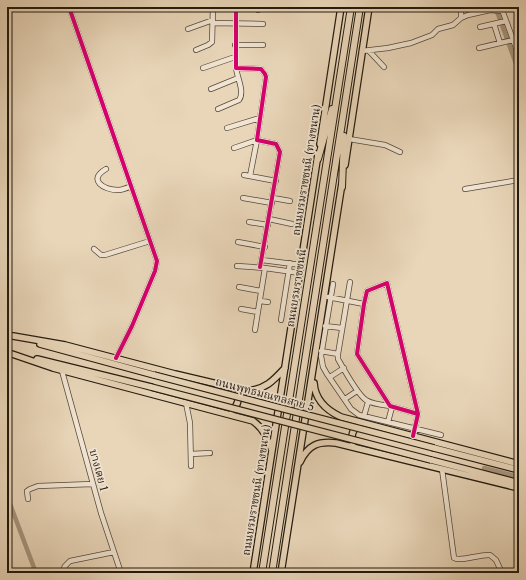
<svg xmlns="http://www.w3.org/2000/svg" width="526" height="580" viewBox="0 0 526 580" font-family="'Libre Caslon Text','Noto Serif Thai',serif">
  <rect width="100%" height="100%" fill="#e9d6b9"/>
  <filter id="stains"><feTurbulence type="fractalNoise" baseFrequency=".005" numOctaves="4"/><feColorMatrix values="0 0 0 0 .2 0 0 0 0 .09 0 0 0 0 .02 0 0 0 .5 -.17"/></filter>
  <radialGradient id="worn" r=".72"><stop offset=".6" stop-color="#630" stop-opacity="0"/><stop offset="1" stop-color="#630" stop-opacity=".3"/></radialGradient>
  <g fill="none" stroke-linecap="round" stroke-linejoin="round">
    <path stroke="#a6967f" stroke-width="4.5" d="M493 7 498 14 519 72
      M484 468 519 477
      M7 496 36 573"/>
    <defs>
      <path id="minor" d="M69 7 157 261 155 271 132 326 116 358
        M236 7V68L261 69 265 74 266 77 257 140 276 144 280 152 260 267
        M461 7V18
        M501 7 519 56
        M181 9 186 7
        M258 10V7
        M213 23 263 24
        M494 24 500 43
        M480 27 506 21
        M188 29 213 20
        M235 45H263
        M479 48 513 40
        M196 50 208 45 212 42 213 7
        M362 51 388 48 411 43 432 35 438 29 453 25 461 18 468 15 490 10 503 11
        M369 51 384 67
        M203 68 235 57
        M211 89 238 78
        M218 109 239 100C245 92 237 77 236 68
        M227 128 260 118
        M349 139 385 145 400 152
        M234 148 257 140
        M106 169C87 180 104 190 118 190 123 190 127 188 131 186
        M244 175 276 181
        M250 176 257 140
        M465 189 519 180
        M243 198 272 203
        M273 198 290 201
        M269 219 292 224
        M249 222 268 225
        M238 242 265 247
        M94 249 101 255H105L150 241
        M262 260 301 265
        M237 266 265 268 300 273
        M350 282 338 354V359C343 368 358 395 366 400 372 404 382 405 390 406
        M333 284 321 356 323 367 327 374 351 409 359 415 441 435
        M239 287 261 291
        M328 297 364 304
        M260 301 268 302
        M241 309 258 312
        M281 320 290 263
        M325 326 342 328
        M255 330 265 268
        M321 351 338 354
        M62 371 101 513 121 573
        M330 377 344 368
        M345 399 357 391
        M186 403 190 423 191 466
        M364 416 368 402
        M388 422 392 407
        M413 436 418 414 387 283 367 291 364 304 357 354 390 406 418 414
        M191 454 210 453
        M442 469 454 558C461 562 480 554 490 555L496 560 502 573
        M7 482 9 487
        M28 499 27 491 30 489 38 486 93 484
        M62 573 65 566 70 561 114 552"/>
      <path id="major" d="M320 144 341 7
        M345 165 369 7
        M13 336 65 345 175 374 247 391C266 389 273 381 285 368
        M40 344 154 375
        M12 354 53 368 253 421C264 429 267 438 272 450
        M37 359 151 387
        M314 383C315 400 326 410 341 417L519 464
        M232 410C237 407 239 400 238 394
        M353 443C351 435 352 430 359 425
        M434 448 519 470
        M431 460 519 483
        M300 462C308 445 318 441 336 443L519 488
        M253 573 318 154
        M281 573 342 183"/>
      <path id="highway" d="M318 159 332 109
        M342 187 344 136
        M262 573 351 7
        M272 573 360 7"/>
    </defs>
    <use href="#minor" stroke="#54493a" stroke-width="6"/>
    <use href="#major" stroke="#231a0f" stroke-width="8"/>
    <use href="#highway" stroke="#231a0f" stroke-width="8"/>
    <use href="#minor" stroke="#f1e4d2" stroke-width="4.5"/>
    <use href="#major" stroke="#e9d6b9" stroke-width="5.5"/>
    <use href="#highway" stroke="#e9d6b9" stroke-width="6"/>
    <defs>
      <path id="major-bridge" d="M154 375 434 448
        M151 387 431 460"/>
    </defs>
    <use href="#major-bridge" stroke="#231a0f" stroke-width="8" stroke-linecap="butt"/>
    <use href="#major-bridge" stroke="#e9d6b9" stroke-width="5.5"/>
    <defs>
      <path id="cycleway" d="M69 7 157 261 155 271 132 326 116 358
        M236 7V68L261 69 265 74 266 77 257 140 276 144 280 152 260 267
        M413 436 418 414 387 283 367 291 364 304 357 354 390 406 418 414"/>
    </defs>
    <use href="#cycleway" stroke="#f1e4d2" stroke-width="6"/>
    <use href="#cycleway" stroke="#d6006c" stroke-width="4"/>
  </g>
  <g text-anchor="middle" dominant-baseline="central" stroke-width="3.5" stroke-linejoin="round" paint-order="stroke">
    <g font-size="11" fill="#231a0f" stroke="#f1e4d2">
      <text transform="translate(306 170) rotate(-81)">ถนนบรมราชชนนี (ทางขนาน)</text>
      <text transform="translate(296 288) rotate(-81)">ถนนบรมราชชนนี</text>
      <text transform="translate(265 394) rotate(15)">ถนนพุทธมณฑลสาย 5</text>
      <text transform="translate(99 470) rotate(75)">บางเตย 1</text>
      <text transform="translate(256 490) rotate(-81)">ถนนบรมราชชนนี (ทางขนาน)</text>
    </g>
  </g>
  <rect width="526" height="580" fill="none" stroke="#e9d6b9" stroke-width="24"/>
  <rect x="8" y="8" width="510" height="564" fill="none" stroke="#231a0f" stroke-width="2"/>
  <rect x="12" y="12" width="502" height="556" fill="none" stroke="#231a0f"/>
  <rect width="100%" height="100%" filter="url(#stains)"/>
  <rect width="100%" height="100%" fill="url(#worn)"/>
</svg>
